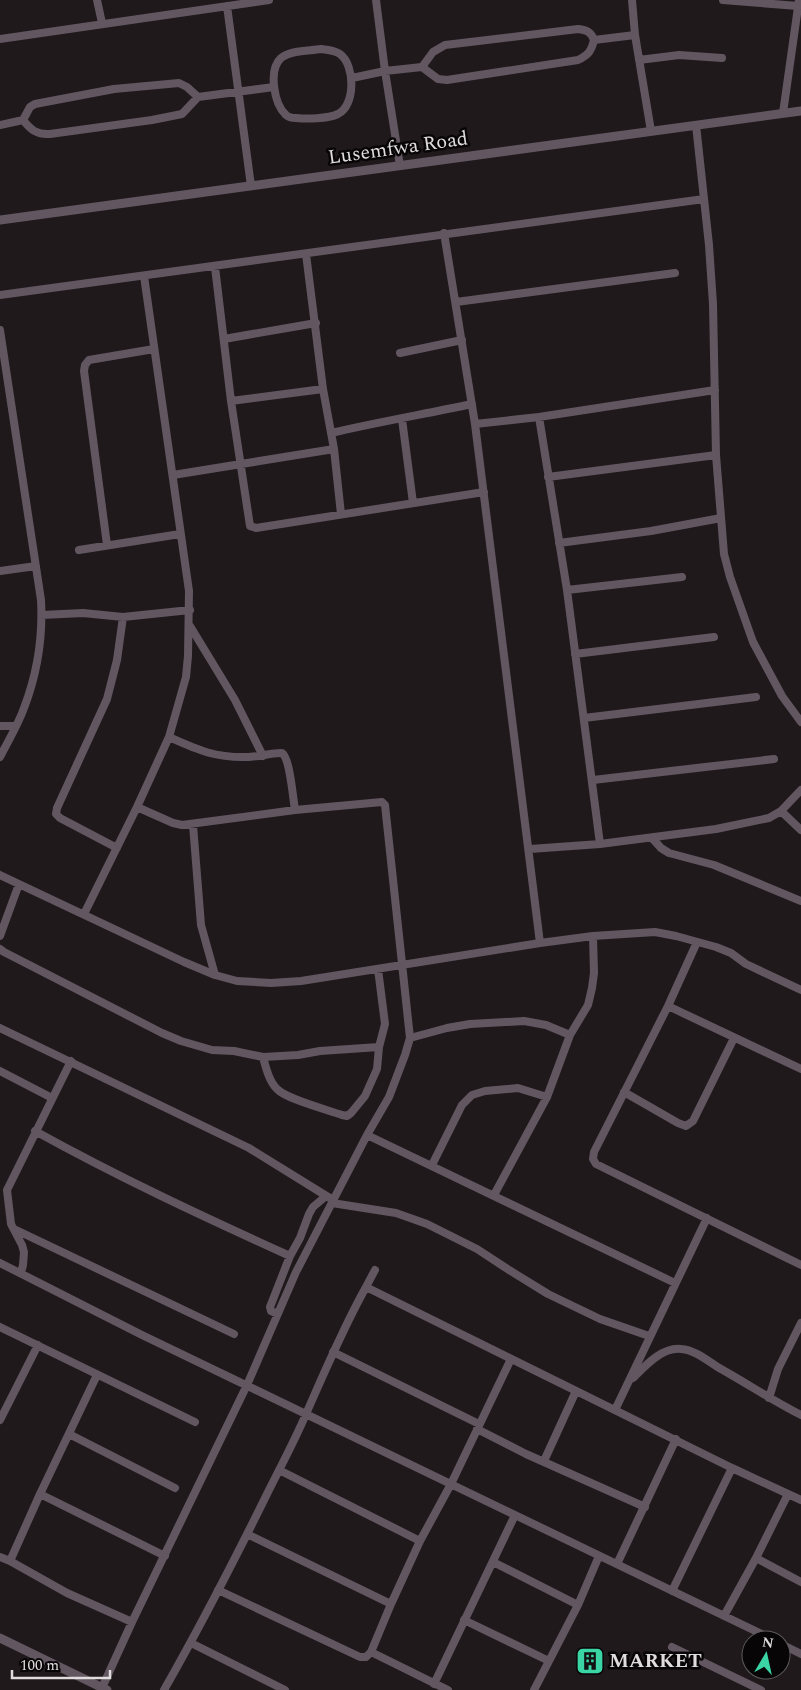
<svg xmlns="http://www.w3.org/2000/svg" width="801" height="1690" viewBox="0 0 801 1690" font-family="Spectral,serif">
  <rect width="100%" height="100%" fill="#1f191b"/>
  <g fill="none" stroke-linecap="round" stroke-linejoin="round">
    <path stroke="#625761" stroke-width="8" d="M97 0 102 23
      M376 0 385 71 400 166
      M632 0 635 35 651 131
      M723 0 798 6
      M227 6 251 186
      M0 39 269 0
      M321 49C328 50 334 50 340 54 355 65 356 105 338 114 327 119 307 119 296 118 292 118 288 117 286 115 274 104 268 70 281 58 291 50 309 51 321 49Z
      M639 60 679 55 722 58
      M422 67 433 52 445 45 578 29C587 30 591 32 594 40
      M352 78 385 71 422 67 438 79 447 80 578 60C588 55 591 52 594 40L635 35
      M783 113 799 0
      M23 120C31 130 37 135 50 134L152 120 182 114 198 97 274 87
      M23 120 30 107 35 104 114 89 179 83 187 87 198 97
      M0 125 23 120
      M696 125 709 245 713 304 716 455 724 554 730 577 753 642 782 696 801 722
      M444 233 475 424 540 943
      M306 254 323 389 334 449 341 514
      M215 267 231 401 250 526 256 528 484 492
      M0 295C235 264 469 230 704 199
      M456 302 675 273
      M0 330 41 600C43 636 37 674 24 708 18 725 8 741 0 757
      M224 339 316 323
      M400 353 462 340
      M231 401 323 389
      M402 419 413 503
      M475 424 539 417 715 390
      M331 433C378 422 425 414 472 404
      M173 475 334 449
      M548 477 716 455
      M559 543 651 531 721 518
      M107 545 84 371 85 365 89 360 154 349
      M79 550 180 534
      M0 571 36 566
      M567 590 682 577
      M42 615 83 613 123 617 190 610
      M190 626 235 700 263 756
      M575 654 714 637
      M584 718 756 697
      M0 726H15
      M169 737C198 750 215 758 248 757 254 757 280 752 282 753 290 758 293 799 295 810
      M593 780 774 759
      M781 811 801 830
      M193 825 201 925 215 975
      M652 838 661 848 669 853 714 865 801 901
      M600 844 716 829 769 818 781 811 801 790
      M117 848 60 818 56 814 57 808 107 699 117 660 123 617
      M530 849 600 844 567 590 539 417
      M0 875 184 962 215 975 237 981 271 983 301 981 540 943 593 936 655 932 676 936 716 947 731 953 746 964 801 990
      M84 914 137 807 169 737 186 677 188 656 189 591 144 276
      M0 936 19 884
      M697 942 668 1006 594 1152 593 1159 596 1164 801 1265
      M0 949 4 952 162 1033 181 1041 212 1050 234 1051 263 1057 298 1055 320 1051 379 1047
      M668 1006 801 1069
      M0 1028 249 1148 333 1200
      M410 1038 447 1028 470 1024 524 1021 546 1025 570 1035
      M263 1057C266 1068 269 1081 277 1089 286 1099 328 1110 342 1115L347 1116 351 1113 365 1096 377 1069 379 1047 385 1024 378 969
      M0 1071 52 1098
      M624 1092 678 1123 686 1126 693 1121 734 1038
      M35 1131C118 1177 204 1217 290 1256
      M367 1135 675 1283
      M432 1165 462 1105 472 1095 485 1091 518 1088 547 1097
      M494 1195 547 1097 570 1035 588 1005 592 988 594 973 593 936
      M332 1203 396 1213 427 1224 477 1249 509 1270 548 1294 600 1319 649 1336
      M14 1229 234 1334
      M0 1263 142 1335 774 1640
      M21 1273 23 1265 24 1252 22 1245 11 1224 7 1190 71 1061
      M366 1287 375 1270
      M278 1314 271 1311 270 1307 290 1256 300 1238 309 1214 313 1207 326 1196
      M0 1327 195 1422
      M333 1352 479 1424
      M633 1378C645 1366 662 1347 681 1349 696 1350 709 1362 721 1369 748 1384 773 1401 801 1415
      M769 1398 778 1369 801 1323
      M615 1410 707 1218
      M0 1420 38 1345
      M477 1429 526 1454 645 1507
      M69 1434 175 1488
      M544 1461 576 1391
      M279 1470 420 1541
      M40 1494 165 1556
      M247 1534 391 1604
      M0 1557 10 1561 67 1593 132 1622
      M756 1558 801 1582
      M10 1561 40 1494 97 1375
      M493 1562 578 1605
      M617 1564 676 1439
      M218 1590 360 1657H366L371 1652 391 1604 420 1541 451 1484 511 1359
      M672 1591 732 1468
      M724 1616 756 1558 788 1494
      M464 1620 549 1661
      M191 1643 285 1690
      M781 1644 801 1654
      M672 1647 761 1690
      M371 1652 448 1690
      M434 1684 515 1515
      M101 1690 132 1622 247 1385 296 1272 367 1135 389 1097 405 1055 410 1038 385 805 382 802 295 810 182 825 173 823 137 807
      M164 1690C201 1625 235 1559 268 1492 281 1466 295 1440 306 1414 325 1371 343 1328 366 1287L732 1468 801 1500
      M534 1690 578 1605 599 1556"/>
    <path stroke="#625761" stroke-width="9" d="M0 220 801 111
      M0 1638 107 1690"/>
  </g>
  <defs>
    <symbol id="building-square" viewBox="-11 -11 22 22"><rect x="-9" y="-9" width="18" height="18" rx="4" fill="#3ad4a5" stroke="#080506"/><path d="M-4-6H4V6H1V3H-1V6H-4ZM-2.5-4.3h1.7v1.8h-1.7ZM.8-4.3h1.7v1.8H.8ZM-2.5-1h1.7V.8h-1.7ZM.8-1h1.7V.8H.8Z" fill="#111"/></symbol>
  </defs>
  <g fill-rule="evenodd">
    <use href="#building-square" x="574" y="1645" width="32" height="32"/>
  </g>
  <g text-anchor="middle" dominant-baseline="central" stroke-width="5" stroke-linejoin="round" paint-order="stroke">
    <g font-size="20" fill="#e0dbdc" stroke="#080506">
      <text transform="translate(398 148) rotate(-8)">Lusemfwa Road</text>
    </g>
    <g font-size="20" font-weight="bold" fill="#e0dbdc" stroke="#080506" text-anchor="start">
      <text x="609" y="1661">MARKET</text>
    </g>
  </g>
  <g transform="translate(766 1655) rotate(9)"><circle r="24" fill="#080506" stroke="#5e5b5c"/>
  <path d="M0-4L9 19L0 12L-9 19Z" fill="#3ad4a5"/>
  <text y="-8" font-size="14" font-weight="bold" text-anchor="middle" fill="#e0dbdc">N</text>
  </g>
  <path d="M12 1670v8h98v-8" fill="none" stroke="#e0dbdc" stroke-width="2.5"/>
  <text x="20" y="1670" font-size="15" fill="#e0dbdc" stroke="#080506" stroke-width="4" paint-order="stroke">100 m</text>
</svg>
